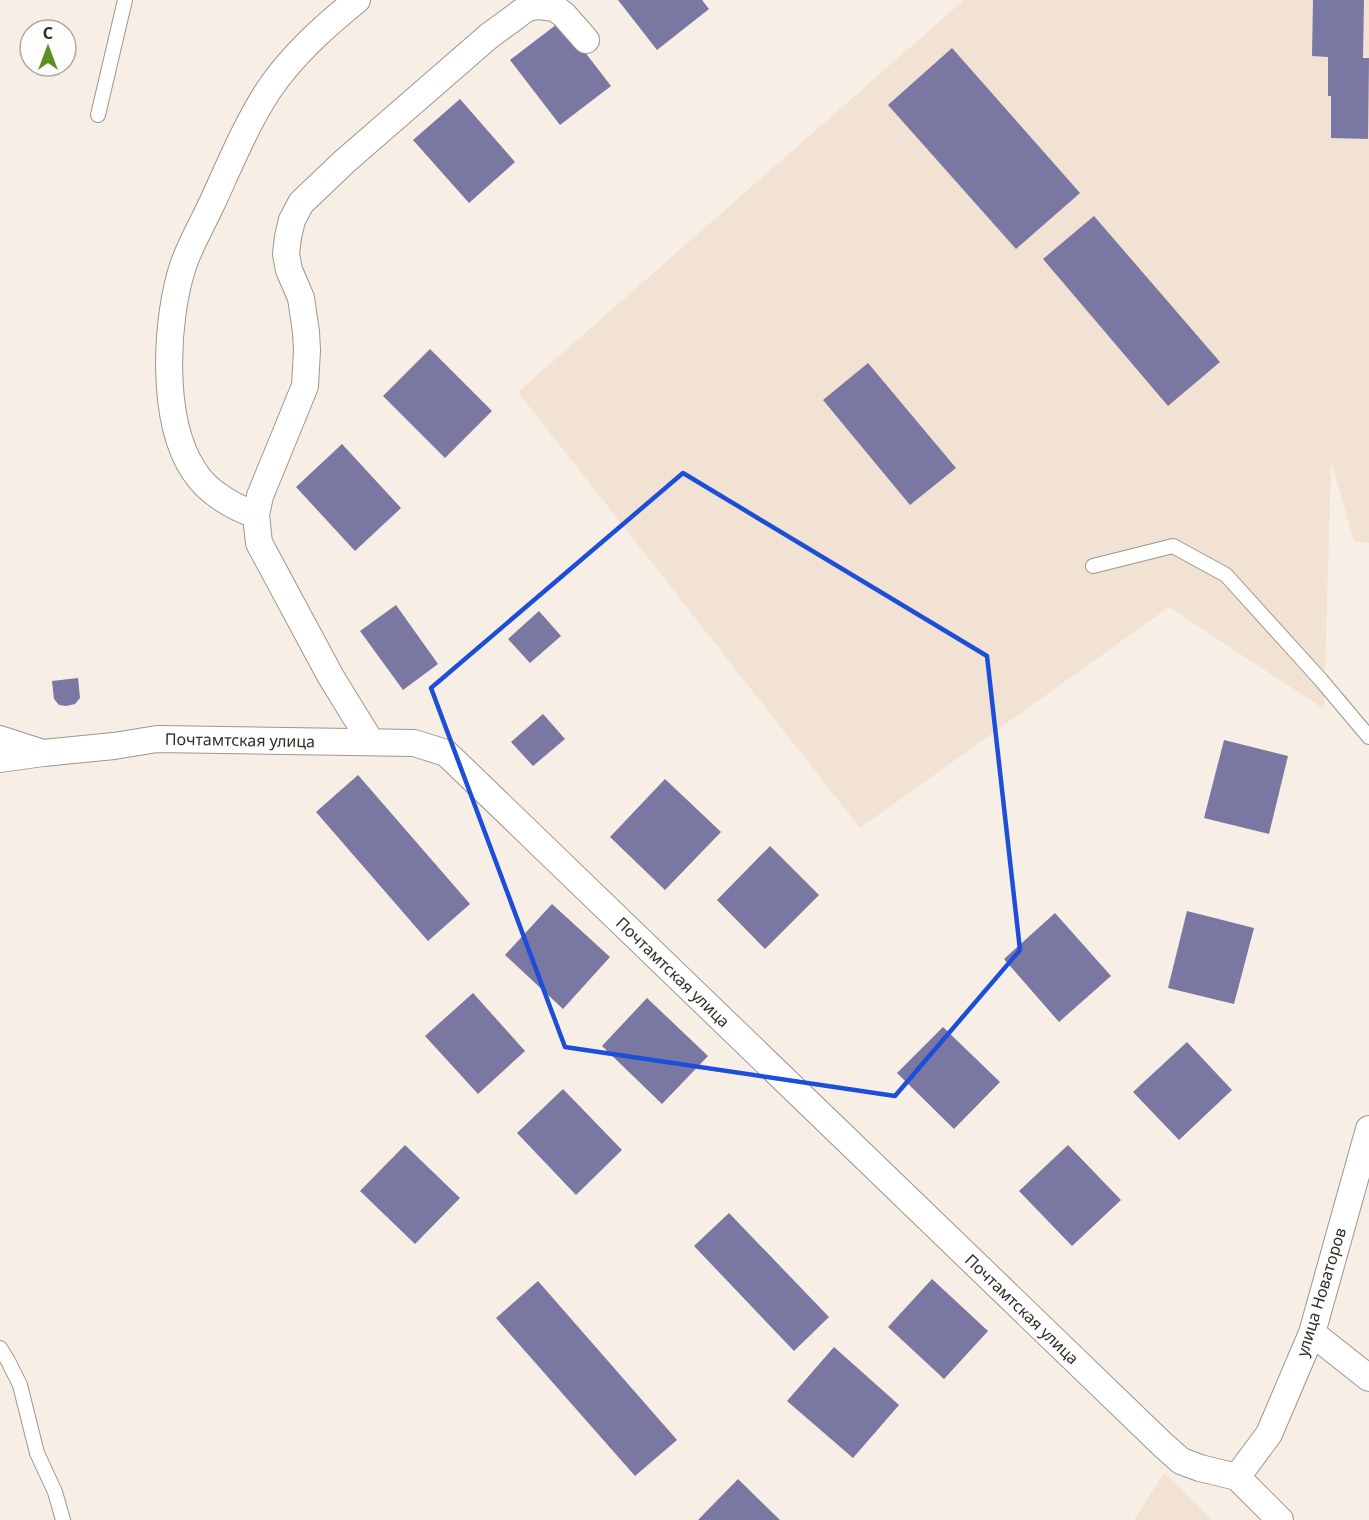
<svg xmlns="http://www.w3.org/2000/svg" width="1369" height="1520" viewBox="0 0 1369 1520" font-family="'Noto Sans',sans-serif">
  <rect width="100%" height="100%" fill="#f7eee5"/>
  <path fill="#f1e2d3" d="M964 0H1369V543L1354 541 1331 461 1324 709 1169 607 860 828 518 392Z
    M1164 1473 1212 1520H1134Z"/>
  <path fill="#7a77a2" d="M618 0H702L709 9 657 50Z
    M1313 0H1364L1363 58H1369L1368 139 1331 138V96H1328V57L1312 56Z
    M561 21 611 86 560 125 510 60Z
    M952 48 1080 193 1016 249 888 105Z
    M460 99 515 162 469 203 413 140Z
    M1094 216 1220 362 1168 406 1043 259Z
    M430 349 492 411 445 458 383 396Z
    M868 363 956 468 910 505 823 400Z
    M342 444 401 508 355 551 296 487Z
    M396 605 438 664 403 690 360 631Z
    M539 611 561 636 530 663 508 639Z
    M78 678 80 698 75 704 66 706 59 705 54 699 52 681Z
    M543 714 565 739 533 766 511 742Z
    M1224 740 1288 756 1269 834 1204 818Z
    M358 775 470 904 428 941 316 812Z
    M665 779 721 832 665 890 610 837Z
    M770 846 819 895 765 949 717 900Z
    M552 904 610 957 563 1009 505 955Z
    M1187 911 1254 928 1234 1004 1168 988Z
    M1055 913 1111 976 1059 1022 1004 959Z
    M473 993 525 1051 478 1094 425 1036Z
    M647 998 708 1056 662 1104 602 1046Z
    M943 1027 1000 1082 954 1129 897 1073Z
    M1187 1042 1232 1090 1179 1140 1133 1092Z
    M563 1089 622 1150 576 1195 517 1133Z
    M405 1145 460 1198 415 1244 360 1191Z
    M1068 1145 1121 1200 1072 1246 1019 1191Z
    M729 1213 829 1317 794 1351 694 1246Z
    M932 1279 988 1331 944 1379 888 1327Z
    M538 1281 677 1440 635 1476 496 1318Z
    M834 1347 899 1405 853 1458 787 1401Z
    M738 1479 780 1520H698Z"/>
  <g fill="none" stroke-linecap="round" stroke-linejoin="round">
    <defs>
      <path id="service" d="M98 115 125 0
        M1093 566 1173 546 1226 575 1321 680 1369 737
        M0 1348 8 1361 20 1385 37 1453 55 1492 63 1520"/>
      <path id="minor" d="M256 515C233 507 207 492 194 471 160 420 165 318 184 263 192 241 204 221 213 201 230 164 246 125 268 91 292 55 325 26 357 0
        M0 739 37 751
        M371 742 331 677 259 543 256 515 260 496 305 386 307 350 306 332 301 298 289 270 286 254 288 237 292 220 301 203 344 162 489 36 527 8 538 6 555 8 564 15 586 40
        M0 759 43 753 114 746 157 739 414 743 446 753 1162 1444 1181 1461 1200 1468 1237 1477
        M1312 1333 1369 1378
        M1237 1477 1269 1434 1312 1333 1369 1129
        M1237 1477 1280 1520"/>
    </defs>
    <use href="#service" stroke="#9e968e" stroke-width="16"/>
    <use href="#minor" stroke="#9e968e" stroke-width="28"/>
    <use href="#service" stroke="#fff" stroke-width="14"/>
    <use href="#minor" stroke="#fff" stroke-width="26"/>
  </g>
  <path fill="none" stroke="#1d4ed8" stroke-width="4.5" stroke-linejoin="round" d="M683 473 987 656 1020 950 895 1096 565 1047 431 688Z"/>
  <g text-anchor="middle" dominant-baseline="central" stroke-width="4.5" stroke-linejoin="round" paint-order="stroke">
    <g font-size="16" fill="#312e2a" stroke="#fffdfb">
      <text transform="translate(240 740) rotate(1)">Почтамтская улица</text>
      <text transform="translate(673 972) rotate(44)">Почтамтская улица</text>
      <text transform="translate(1321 1292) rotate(-73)">улица Новаторов</text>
      <text transform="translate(1022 1309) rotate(44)">Почтамтская улица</text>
    </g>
  </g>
  <g transform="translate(48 48)"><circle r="28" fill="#fffdfb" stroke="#adaaa7" stroke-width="1.5"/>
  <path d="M0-4.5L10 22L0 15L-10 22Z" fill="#5d8f26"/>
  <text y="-9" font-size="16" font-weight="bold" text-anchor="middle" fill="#312e2a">С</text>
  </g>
</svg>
